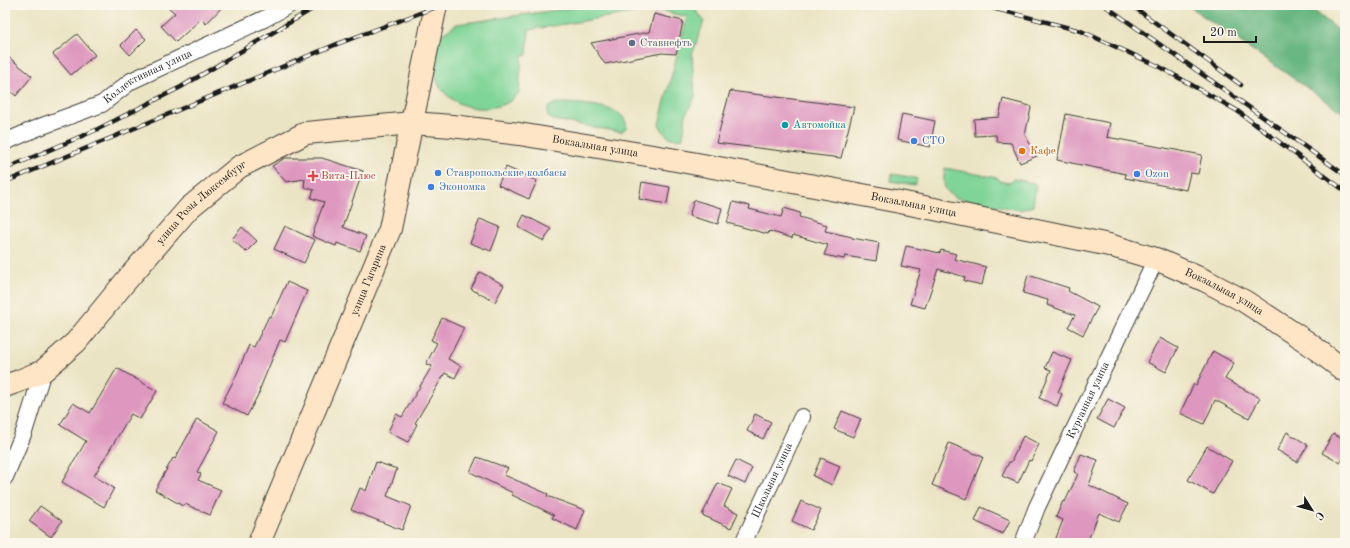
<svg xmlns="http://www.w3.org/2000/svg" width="1350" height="548" viewBox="0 0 1350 548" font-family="'Old Standard TT',serif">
  <rect width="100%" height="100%" fill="#fbf7ec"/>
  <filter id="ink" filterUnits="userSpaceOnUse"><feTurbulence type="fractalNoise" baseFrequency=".025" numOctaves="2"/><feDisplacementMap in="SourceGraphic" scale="8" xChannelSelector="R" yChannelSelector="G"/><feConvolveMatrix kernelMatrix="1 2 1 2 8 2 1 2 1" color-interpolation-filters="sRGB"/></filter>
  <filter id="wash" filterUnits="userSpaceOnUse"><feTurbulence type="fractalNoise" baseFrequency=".012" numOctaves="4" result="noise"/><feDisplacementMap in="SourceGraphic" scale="16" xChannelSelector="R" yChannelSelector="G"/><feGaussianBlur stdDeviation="0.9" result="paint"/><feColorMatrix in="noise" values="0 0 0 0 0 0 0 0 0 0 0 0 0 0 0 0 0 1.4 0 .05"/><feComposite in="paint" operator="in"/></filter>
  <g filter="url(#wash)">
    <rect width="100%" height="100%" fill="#ebe4c4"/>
    <path fill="#7fd497" stroke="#4e785a" d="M593 5H690L693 6 704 21 692 55 695 97 686 114 683 138C670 141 665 136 659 124L687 17 655 9 529 30 527 55H522L519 93C515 96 511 101 507 103 483 114 449 108 438 82 431 67 435 52 438 37L457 24Z
      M556 103C572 103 631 104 626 128L621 132 553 120 548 117 547 112 548 108Z
      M945 168 998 178 1000 181 1008 183 1014 179 1034 183 1036 185 1033 206 1020 210 957 198C942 191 943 183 945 168Z
      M892 174 915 178 917 179 915 185 890 181 891 175Z"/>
    <path fill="#67b680" stroke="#42694e" d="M1187 5H1307L1341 32 1345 33V114Z"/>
    <g id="blocks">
      <path fill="#de98bf" d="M165 5H224L206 24 201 19 176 42 161 26 175 13Z
        M654 14 683 21 676 54 662 53 605 64 591 43 649 32Z
        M136 30 146 39 130 55 121 45Z
        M77 34 95 55 71 75 53 54Z
        M5 54 32 76 16 96 5 86Z
        M730 91 854 107 841 158 716 143Z
        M1003 99 1030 106 1031 108 1025 135 1037 156 1020 163 1011 143 997 142 996 135 975 136 974 119 999 117Z
        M902 114 935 121 930 147 897 140Z
        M1066 114 1110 123 1107 137 1202 155 1198 174 1190 173 1186 190 1125 178 1126 174 1057 160Z
        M285 158H322L363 171 343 227 366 236 360 251 337 243 336 246 312 236 324 202 311 198 314 190 304 187 305 179 286 182 272 166Z
        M506 167 537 181 529 199 498 185Z
        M642 182 670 187 667 204 639 199Z
        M694 200 722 208 718 224 689 216Z
        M733 202 750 206 749 209 781 217 784 208 800 213 799 217 827 225 825 231 852 237V238L879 243 876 261 845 256 844 259 824 255 828 245 793 235 792 238 769 231 768 234 727 223Z
        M524 215 551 229 544 241 518 227Z
        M480 219 500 227 491 251 470 243Z
        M285 226 315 240 304 263 274 249Z
        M242 227 257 241 246 252 232 239Z
        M906 246 940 253 941 250 956 254 954 259 986 267 982 285 964 281 965 277 938 269 925 308 910 304 921 270 901 266Z
        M480 272 504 285 495 302 471 289Z
        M1028 275 1069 288 1068 291 1098 307 1083 335 1068 327 1075 315 1047 305 1048 300 1023 293Z
        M287 282 307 291 285 342 280 340 259 391H260L247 416 222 403 236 376 249 345 254 347 269 316 271 317Z
        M442 318 464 328 448 359 461 366 455 378 445 373 415 423 417 424 408 442 388 432 396 414 402 417 432 366 426 364 437 343 431 340Z
        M1160 338 1178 348 1166 372 1147 362Z
        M1213 351 1234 363 1225 379 1260 398 1249 418 1215 400 1204 424 1180 413 1194 384 1196 385Z
        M1052 352 1072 360 1058 392 1062 394 1057 406 1039 398 1051 370 1045 368Z
        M117 368 157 391 140 419 131 414 94 476 114 488 104 507 62 482 86 441 60 425 73 403 90 413Z
        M1108 399 1125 408 1114 428 1097 419Z
        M842 411 861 419 853 437 834 429Z
        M755 414 771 422 763 439 747 431Z
        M197 419 219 431 197 472 201 474 198 480 221 490 210 515 185 504 183 506 155 490 173 458 175 459Z
        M1287 432 1308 445 1297 462 1277 450Z
        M1333 434 1345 440V456L1340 463 1322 453Z
        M1023 436 1039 444 1031 461 1029 460 1018 483 1002 476 1009 462H1011Z
        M949 443 983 457 966 499 932 485Z
        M1207 446 1232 461 1213 494 1188 480Z
        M1081 454 1098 460 1089 485 1128 504 1119 522 1099 513 1087 543H1054L1063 520 1056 517 1063 501 1065 502 1078 474 1074 472Z
        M477 457 508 468 504 475 548 494 547 496 585 510 577 530 552 518 554 515 512 495 513 493 470 472Z
        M821 458 840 466 832 485 813 476Z
        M736 460 752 468 745 484 728 476Z
        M376 462 397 469 387 496 411 506 402 530 351 510 360 488 366 491Z
        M718 483 732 489 724 506 738 513 731 528 702 515Z
        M801 501 821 510 811 530 792 521Z
        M40 506 62 521 51 537 29 521Z
        M981 507 1010 520 1003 534 975 521Z"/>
    </g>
  </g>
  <g filter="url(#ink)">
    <use href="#blocks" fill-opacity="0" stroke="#3b3a35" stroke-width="1"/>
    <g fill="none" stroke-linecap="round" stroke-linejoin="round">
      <defs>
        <g id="minor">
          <path id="s1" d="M5 142 37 128 102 104 131 81 264 19 289 5"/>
          <path d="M5 477 24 432 43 371"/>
          <path id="s2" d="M743 543 802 417"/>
          <path id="s3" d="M1023 543 1037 507 1156 259"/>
        </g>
        <g id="secondary">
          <path id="s4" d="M5 386 19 381 43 371 76 342 125 282 189 208 239 167 306 133 412 123 452 126 519 134 665 158 900 202 1109 245 1156 259 1206 281 1244 301 1307 342 1345 371"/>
          <path id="s5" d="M259 543 390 229 436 5"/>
        </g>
      </defs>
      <use href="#minor" stroke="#3b3a35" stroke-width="18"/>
      <use href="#secondary" stroke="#3b3a35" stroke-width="24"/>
      <use href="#minor" stroke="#fff" stroke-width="16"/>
      <use href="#secondary" stroke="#fde5c5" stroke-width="22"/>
      <defs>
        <path id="rail" d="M981 5 1081 31 1158 66 1236 110 1345 191
          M1104 5 1345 175
          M1131 5 1241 85
          M5 169 96 130 181 87 319 5
          M5 182 337 44 436 7 445 5"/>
      </defs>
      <use href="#rail" stroke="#1c1c1c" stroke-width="4.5"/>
      <use href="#rail" stroke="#fbf7ec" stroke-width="3" stroke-dasharray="9" stroke-linecap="butt"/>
    </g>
  </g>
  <circle fill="#5c6f8a" stroke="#fbf7ec" stroke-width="1.5" cx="632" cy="43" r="4"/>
  <circle fill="#0f9aa8" stroke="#fbf7ec" stroke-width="1.5" cx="785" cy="125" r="4"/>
  <g fill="#3f7fe0" stroke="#fbf7ec" stroke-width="1.5">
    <circle cx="914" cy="141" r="4"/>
    <circle cx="438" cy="173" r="4"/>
    <circle cx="1137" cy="174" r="4"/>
    <circle cx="431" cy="187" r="4"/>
  </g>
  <circle fill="#e8710a" stroke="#fbf7ec" stroke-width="1.5" cx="1022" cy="151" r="4"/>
  <path fill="#e0444e" stroke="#fbf7ec" stroke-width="1.5" d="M311 170h4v4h4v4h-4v4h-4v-4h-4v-4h4z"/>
  <g text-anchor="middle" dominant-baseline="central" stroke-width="3.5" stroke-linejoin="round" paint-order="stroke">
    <g font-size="11" fill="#4e5e75" stroke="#fbf7ec" text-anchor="start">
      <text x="640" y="43">Ставнефть</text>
    </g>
    <g font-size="11" fill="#1c1c1c" stroke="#fbf7ec">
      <text stroke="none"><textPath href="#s1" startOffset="158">Коллективная улица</textPath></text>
      <text stroke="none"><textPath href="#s4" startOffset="691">Вокзальная улица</textPath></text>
      <text stroke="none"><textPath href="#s4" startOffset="273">улица Розы Люксембург</textPath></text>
      <text stroke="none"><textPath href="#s4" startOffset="1015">Вокзальная улица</textPath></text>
      <text stroke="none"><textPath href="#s5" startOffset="285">улица Гагарина</textPath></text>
      <text stroke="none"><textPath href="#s4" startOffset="1339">Вокзальная улица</textPath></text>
      <text stroke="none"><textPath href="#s3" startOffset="157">Курганная улица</textPath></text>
      <text stroke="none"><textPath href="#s2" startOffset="69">Школьная улица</textPath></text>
    </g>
    <g font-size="11" fill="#0d838f" stroke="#fbf7ec" text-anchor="start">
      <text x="793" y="125">Автомойка</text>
    </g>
    <g font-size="11" fill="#366cbe" stroke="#fbf7ec" text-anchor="start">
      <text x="922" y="141">СТО</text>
      <text x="446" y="173">Ставропольские колбасы</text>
      <text x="1145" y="174">Ozon</text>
      <text x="439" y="187">Экономка</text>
    </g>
    <g font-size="11" fill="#c56008" stroke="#fbf7ec" text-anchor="start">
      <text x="1030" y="151">Кафе</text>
    </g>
    <g font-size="11" fill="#be3a42" stroke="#fbf7ec" text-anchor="start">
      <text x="321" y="176">Вита-Плюс</text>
    </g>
  </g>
  <rect width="1350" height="548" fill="none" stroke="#fbf7ec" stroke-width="20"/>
  <g transform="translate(1312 510) rotate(127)" stroke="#fbf7ec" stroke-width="3" paint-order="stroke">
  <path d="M0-3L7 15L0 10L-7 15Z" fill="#1c1c1c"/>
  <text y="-6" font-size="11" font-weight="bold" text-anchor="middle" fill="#1c1c1c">С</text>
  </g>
  <path d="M1204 36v6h52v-6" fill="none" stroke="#1c1c1c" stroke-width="2"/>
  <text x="1210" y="36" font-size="12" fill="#1c1c1c" stroke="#fbf7ec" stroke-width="3" paint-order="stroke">20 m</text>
</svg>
